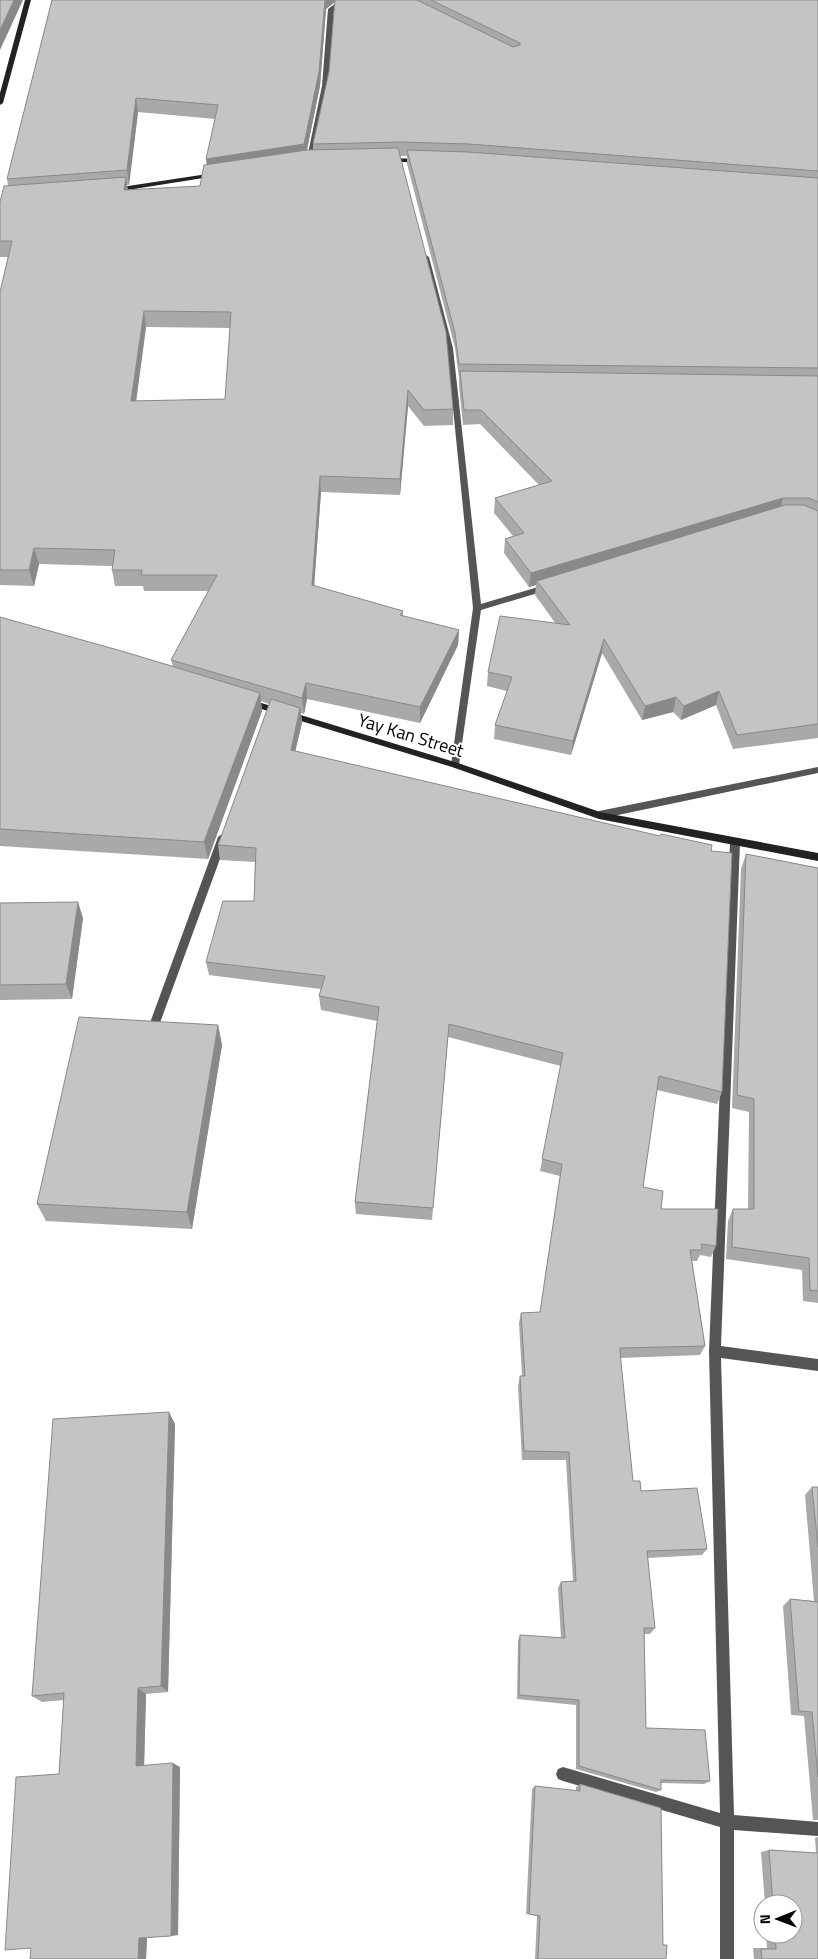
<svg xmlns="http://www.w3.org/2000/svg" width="818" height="1959" viewBox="0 0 818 1959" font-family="'Titillium Web',sans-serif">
  <rect width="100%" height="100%" fill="#fff"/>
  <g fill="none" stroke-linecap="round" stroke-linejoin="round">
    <path fill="#555" fill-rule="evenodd" d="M353 0H366L340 5 334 10 328 86 311 162 306 163 322 86 328 9 336 3Z
      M426 255 429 257 453 348 481 604 548 584 552 587 551 589 481 610 459 765 455 768 451 765 473 608 447 348 423 257Z
      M818 767V773L599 819 594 815 599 811Z
      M223 833 228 837 157 1031 156 1034 152 1035 148 1034 147 1031 218 837Z
      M735 838 740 842 721 1346 818 1359V1371L721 1358 734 1815 818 1822V1836L734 1830V1959H720V1827L563 1781 558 1779 556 1774 558 1769 563 1767 720 1813 709 1351 730 842Z"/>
    <path fill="#222" fill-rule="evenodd" d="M25 0H31L3 103 0 105V93Z
      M388 158 421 159 424 161 421 163 386 161V159Z
      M214 173 217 175 216 176 115 192 112 190 115 188Z
      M248 699 458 763 600 812 818 853V861L599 819 452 767 245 704 244 702 245 700Z"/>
  </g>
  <path fill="#a9a9a9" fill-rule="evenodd" d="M52 0H818V738L733 749 716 705 681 720 673 712 642 720 602 653 571 755 494 739 495 725 507 691 487 686 488 672 556 624 535 595 536 585 529 587 504 553 505 539 513 536 494 513 495 498 539 485 480 424 463 425 459 386V378L455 348 407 164V156H400L453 409V425L424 426 408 406 400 495 321 492 314 586 403 611V616L459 630 458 645 420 723 307 699 304 714 301 713 302 723 295 751 711 851 722 1092 717 1104 657 1090 643 1187 661 1209 716 1246 711 1257 700 1255 697 1261H692L705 1346 700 1355 620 1358 633 1481 641 1491 707 1549 702 1555 647 1558 655 1628 650 1634H644L646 1728 710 1781 704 1784 661 1783V1790L656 1792 576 1769V1705L517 1699 518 1641 520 1635 561 1638 558 1588 561 1582 573 1581 566 1460H522L518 1386 520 1376H522L519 1323 521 1313 540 1312 560 1176 540 1171 561 1066 448 1037 432 1220 356 1214 355 1202 377 1021 321 1010 319 996 321 989 209 975 206 962 254 901 255 862 220 860 218 845 269 704 261 701 262 711 208 859 0 846V617L173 666 171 660 208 591H144L143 586H115L112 570V566L39 564 34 586 0 585V292L8 257H0V202L8 185 7 179ZM335 2 329 72 313 144V150H307L320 86 326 9ZM138 112 215 119 207 165 200 186 128 190 127 185H129ZM146 327 230 328 225 399 136 401Z
    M746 854 818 868V1303L803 1301 802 1270 726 1259 728 1221 733 1209H748L749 1112 732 1108 741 869Z
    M0 903 83 918 72 999 0 1000Z
    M218 1025 222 1045 192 1229 46 1221 37 1204Z
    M175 1424 168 1692 146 1694 144 1765 180 1767 178 1935 147 1938 146 1959 59 1774 64 1700 42 1702 32 1696Z
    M812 1487H818V1820H813L804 1716 791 1715 783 1606 790 1599 814 1601 805 1495Z
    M580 1784 663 1945 666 1959H535L537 1916 526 1914 532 1789 535 1786 576 1791V1787Z
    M818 1837V1959H754L753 1948H767L766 1934H793V1904H765L761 1852 769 1850 816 1853 815 1838Z"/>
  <path fill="#898989" d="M14 0H23L0 50V30Z
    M325 0H342L336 1 326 9 320 86 305 159 208 173 206 159Z
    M136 98 138 112 129 185 127 170Z
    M126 177 128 193 124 190Z
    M144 311 146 327 134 417 131 401Z
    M408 390V406L400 495V479Z
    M320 476 321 492 313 601 312 585Z
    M783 498 779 512 537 581 536 585 529 587 531 573Z
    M34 548 39 564 34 586 29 570Z
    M459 630 458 645 420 723V707Z
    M604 639 602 653 571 755 573 741Z
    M306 683 307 699 304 714 302 698Z
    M719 691 716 705 681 720 684 706Z
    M260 693 262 711 208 859 204 842Z
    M676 697 673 712 642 720 645 706Z
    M300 708 302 723 292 765 291 750Z
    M78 902 83 918 72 999 66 984Z
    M449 1024 448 1037 432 1220 433 1208Z
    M218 1025 222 1045 192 1229 187 1212Z
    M169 1412 175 1424 168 1692 161 1686Z
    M138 1688 146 1694 144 1770 136 1766Z
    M173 1763 180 1767 178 1935 171 1936Z
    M139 1938H147L146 1959H138Z"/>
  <path fill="#c4c4c4" stroke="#898989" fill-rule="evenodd" d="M0 0H14L0 30Z
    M52 0H325L319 72 304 144 206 159 218 105 136 98 127 170 7 179Z
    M335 0H417L513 47 520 45V43L431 0H818V171L469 144 401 142 313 144 329 72Z
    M398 148 446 332 453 409 424 410 408 390 400 479 320 476 312 585 403 611 400 615 459 630 420 707 306 683 302 698 171 660 217 575H141L142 570H112L115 550 34 548 29 570H0V292L12 241H0V202L4 186 126 177 124 190 200 186 204 165 307 150ZM144 311 231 312 225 399 131 401Z
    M407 150 468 152 818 178V368L459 364 455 333Z
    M460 371 818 376V502L809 498H783L531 573 505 539 524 533 495 498 552 481 481 410H464Z
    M785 505H804L818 511V724L737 735 719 691 684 706 676 697 645 706 604 639 573 741 495 725 512 677 488 672 500 616 570 625 537 581Z
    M0 617 125 652 260 693 204 842 0 829Z
    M271 699 300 708 291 750 660 836 661 834 712 845 711 851 732 853 722 1092 659 1076 643 1187 663 1191 661 1209H718L716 1246 701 1244 702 1250H690L705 1346 620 1348V1352L633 1481H640L641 1491 697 1488 707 1549 647 1551 655 1628H644L646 1728 705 1730 710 1781 661 1780V1790L579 1766V1700L519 1695 520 1635 565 1638 561 1582 576 1581 569 1452 524 1451 520 1376H525L521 1313 540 1312 562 1164 542 1159 563 1053 449 1024 433 1208 355 1202 379 1007 319 996 325 976 206 962 223 901H254L256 848 218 845Z
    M746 854 818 868V1291L810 1290 809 1258 732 1247 733 1209H754V1099L737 1095Z
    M78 902 66 984 0 985V903Z
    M79 1017 218 1025 187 1212 37 1204Z
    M169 1412 161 1686 138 1688 136 1766 173 1763 171 1936 139 1938 138 1959H30L31 1948 5 1950 16 1777 59 1774 64 1693 32 1696 53 1419Z
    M812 1487H818V1547Z
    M790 1599 818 1602V1777L812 1712 799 1711Z
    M580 1784 661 1808 663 1945H667L666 1959H538L540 1916 529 1914 535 1786 580 1791Z
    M769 1850 818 1853V1959H762L761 1949H776L775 1934H793V1904H773Z"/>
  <g text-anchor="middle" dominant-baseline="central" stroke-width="4" stroke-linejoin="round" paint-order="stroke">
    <g font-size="18" fill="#000" stroke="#fff">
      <text transform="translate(411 735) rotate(17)">Yay Kan Street</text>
    </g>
  </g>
  <g transform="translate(778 1919) rotate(269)"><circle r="24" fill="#ffffff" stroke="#999999"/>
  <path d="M0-4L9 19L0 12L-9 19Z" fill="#000000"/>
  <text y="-8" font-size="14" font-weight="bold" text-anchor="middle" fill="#000000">N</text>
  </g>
</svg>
